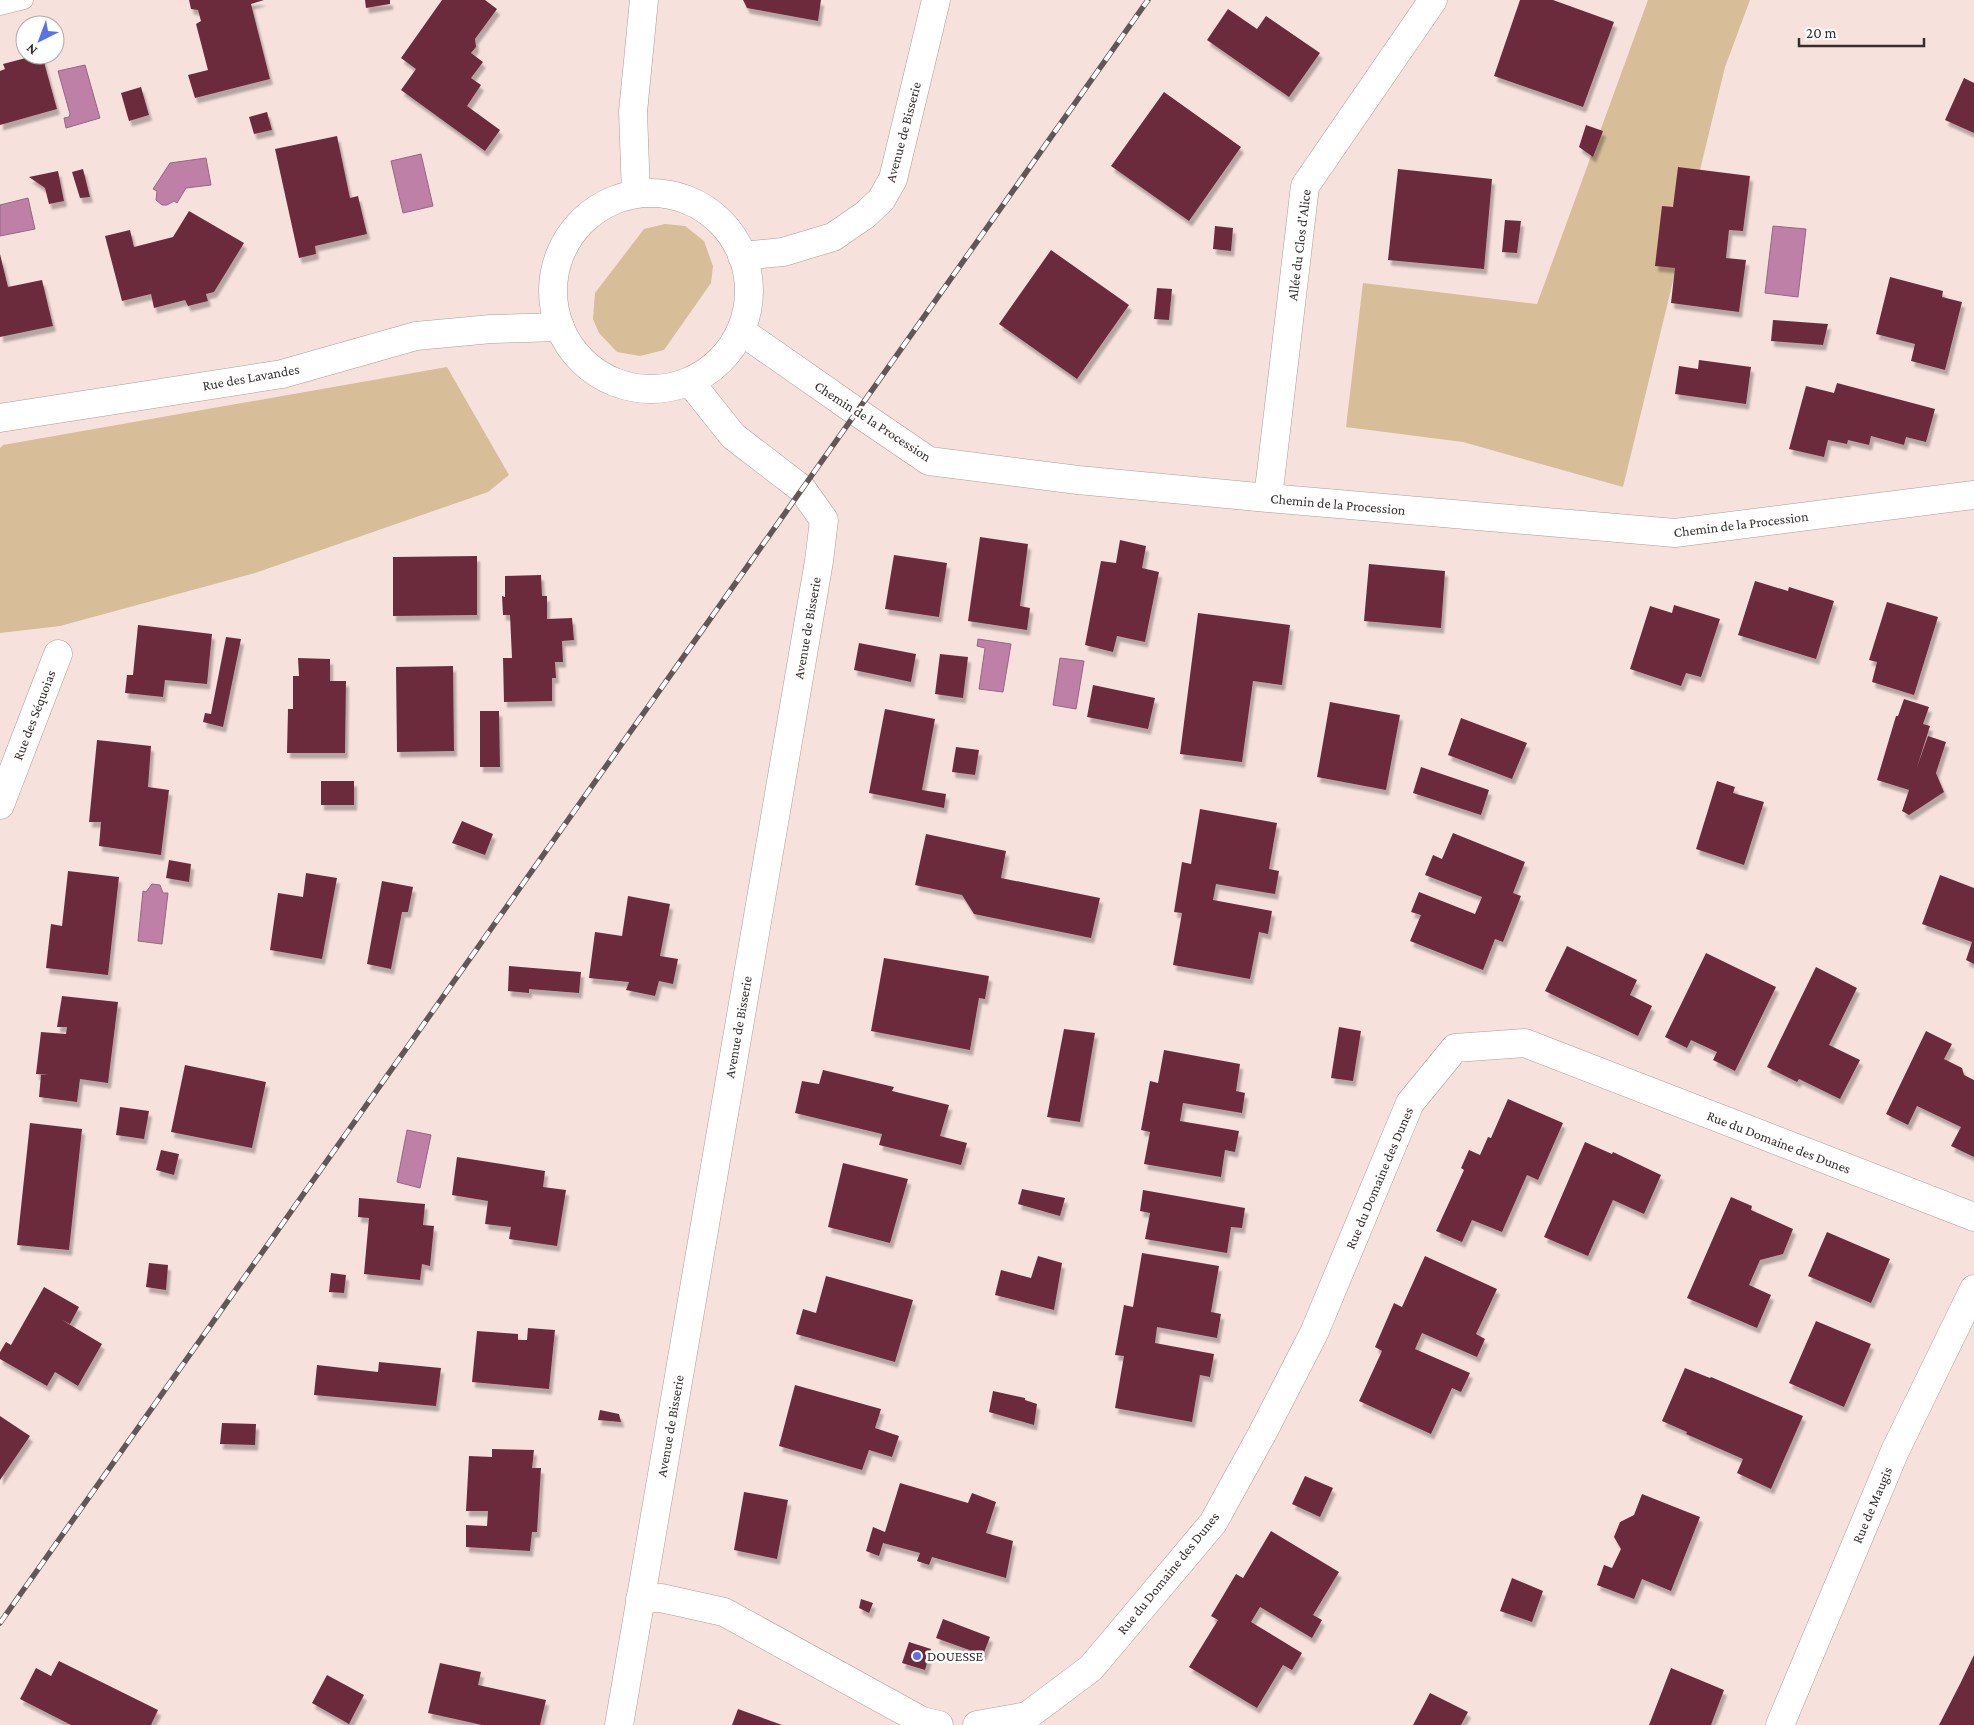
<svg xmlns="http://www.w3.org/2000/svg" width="1974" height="1725" viewBox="0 0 1974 1725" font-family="'Crimson Pro',serif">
  <defs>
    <filter id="shadow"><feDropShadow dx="3" dy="5.5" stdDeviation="1" flood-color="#0004"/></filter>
  </defs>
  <rect width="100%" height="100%" fill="#f6e1dd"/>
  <path fill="#d7bd98" d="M1648 0H1750L1725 67 1623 487 1463 442 1346 427 1363 283 1537 304Z
    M665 224 685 226 704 241 713 266 711 283 664 350 640 356 617 352 599 333 593 319 595 293 644 229Z
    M447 367 509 475 488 492 255 573 60 626 0 633V448L3 445Z"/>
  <path fill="#bf80a7" stroke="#966782" d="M85 65 100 118 66 128 64 118 69 117 70 114 58 71Z
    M421 154 433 206 403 213 391 161Z
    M206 158 211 185 186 188 177 203 174 201 167 205H162L156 200 157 191 153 189 170 163Z
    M28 198 35 229 0 236V205Z
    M1773 226 1806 229 1798 297 1765 293Z
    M978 639 1011 644 1003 692 979 689 985 648 977 646Z
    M1060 658 1084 661 1076 709 1053 705Z
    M152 884 160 885 163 893H168L162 944 138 941 143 891 146 892Z
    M407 1130 431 1135 420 1188 397 1182Z"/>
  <path fill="#6c2c3e" filter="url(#shadow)" d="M189 0H264L251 4 270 79 195 98 188 75 208 70 196 24 201 21 198 10 191 9Z
    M365 0H390V4L366 8Z
    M442 0H485L497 9 475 39 476 47 471 53 483 62 471 78 481 85 467 106 500 130 485 151 401 90 416 69 401 58Z
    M743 0H821L818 21 747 8Z
    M1520 0H1553L1614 22 1583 107 1494 76Z
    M1228 9 1257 29 1266 16 1320 53 1289 97 1207 40Z
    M37 55H42L57 109 0 125V71L5 69 3 64Z
    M1964 78 1974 83V133L1945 120Z
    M141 87 149 115 129 121 121 93Z
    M1164 92 1241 147 1189 221 1111 166Z
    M267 112 272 130 254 134 249 117Z
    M1586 125 1603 131 1593 157 1579 147Z
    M337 136 350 198 358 196 367 234 315 246 316 254 299 258 275 149Z
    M1678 167 1750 176 1743 231 1729 230 1726 258 1746 260 1739 312 1671 303 1675 268 1655 266 1662 206 1673 207Z
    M83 169 90 197 80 198 72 172Z
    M1398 169 1492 179 1484 269 1388 260Z
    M58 171 64 201 49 204 45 188 29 177Z
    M189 211 244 243 214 292 206 294 208 301 188 306 185 300 154 308 151 294 122 301 105 236 130 230 134 247 173 237Z
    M1505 220 1521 221 1517 253 1502 252Z
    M1215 226 1233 228 1231 251 1213 249Z
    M1051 250 1129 305 1077 379 999 324Z
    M0 254 8 287 42 280 53 326 0 337Z
    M1890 277 1943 291 1942 297 1962 302 1945 370 1911 361 1915 344 1876 334Z
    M1157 288 1172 289 1169 320 1154 319Z
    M1773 320 1828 324 1823 345 1771 341Z
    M1699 360 1751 367 1746 404 1675 394 1679 366 1698 369Z
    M1837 383 1935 409 1926 442 1906 437 1904 445 1871 436 1869 445 1848 440 1847 444 1828 440 1824 457 1789 449 1806 386 1834 393Z
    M980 537 1028 544 1020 606 1030 608 1027 630 968 621Z
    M1120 540 1146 546 1142 568 1159 572 1145 642 1117 636 1113 652 1085 645 1101 561 1116 563Z
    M894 555 947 563 939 617 885 609Z
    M477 556V615L393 616V557Z
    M1369 564 1445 571 1441 628 1364 621Z
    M541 575 542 596H547V619L572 618 574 640 562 641 563 662H555L556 678H552V701L504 702 503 658H512L510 615H503L502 596 505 597V576Z
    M1755 581 1788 591 1789 587 1834 601 1816 659 1738 635Z
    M1887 602 1938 617 1914 695 1872 682 1877 662 1869 660Z
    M1674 605 1720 619 1701 677 1686 673 1681 686 1630 669 1650 606 1672 613Z
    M1198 613 1290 625 1282 685 1253 681 1242 762 1180 754Z
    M138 625 212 634 207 684 165 680 163 697 125 693 127 675H133Z
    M226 637 241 639 223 727 203 722 205 713 211 714Z
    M859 643 916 654 911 682 854 670Z
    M940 654 968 657 963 698 935 694Z
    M298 658 330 659V681H346L345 753H287L288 709H293V676H299Z
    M453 666 454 751 397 752 396 667Z
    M1093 685 1155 698 1148 729 1087 717Z
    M1904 699 1929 707 1923 724 1930 726 1917 767 1928 736 1946 742 1936 773 1944 792 1909 815 1902 811 1909 790 1877 780 1896 716H1898Z
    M1330 702 1400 715 1386 790 1317 777Z
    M885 709 935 719 922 790 946 794 944 808 869 793Z
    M480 711H499L500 767H480Z
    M1461 718 1527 743 1512 779 1448 755Z
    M97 740 151 746 148 787 169 790 161 855 99 846 101 822H89Z
    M956 747 979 750 975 775 952 772Z
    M1421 767 1489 790 1481 815 1413 793Z
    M321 781H354V805H321Z
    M1717 781 1735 787 1733 793 1764 802 1744 865 1696 849Z
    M1200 809 1277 823 1269 869 1279 871 1275 894 1216 884 1213 900 1272 911 1268 934 1259 932 1250 979 1173 965 1182 913 1174 912 1182 862 1191 864Z
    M462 821 493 834 485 855 452 843Z
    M1453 833 1525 862 1513 893 1521 896 1503 942 1495 939 1483 970 1410 941 1421 915 1411 912 1419 892 1475 914 1482 897 1425 875 1433 855 1442 859Z
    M926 834 1006 851 1001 878 1100 898 1091 938 974 914 962 895 915 885Z
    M169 860 191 864 189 882 166 878Z
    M68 871 119 877 108 975 46 968 51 924 62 926Z
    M306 873 337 878 322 959 270 950 278 893 303 897Z
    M1940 875 1974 888V964L1966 960 1972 942 1922 924Z
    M382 881 413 887 408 912H402L391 969 367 964Z
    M628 896 670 904 660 956 678 959 673 984 659 981 655 996 626 990 629 982 589 978 595 932 622 936Z
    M1567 946 1637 980 1630 995 1652 1006 1638 1036 1545 991Z
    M1706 953 1776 987 1735 1071 1713 1060 1717 1052 1691 1040 1687 1048 1665 1037Z
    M884 958 989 976 985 999 979 998 970 1050 871 1031Z
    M509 966 581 972 579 993 529 989V993L508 991Z
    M1816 967 1857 988 1829 1045 1860 1060 1840 1099 1799 1079 1797 1082 1767 1067Z
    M62 996 118 1002 108 1083 80 1079 77 1102 39 1097 41 1075H49L36 1074 41 1032 66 1034 67 1027H57Z
    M1339 1027 1361 1031 1353 1081 1331 1078Z
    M1064 1029 1095 1033 1080 1122 1047 1117Z
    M1926 1031 1952 1044 1944 1059 1962 1068 1964 1075 1974 1080V1157L1951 1146 1961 1127 1917 1106 1908 1125 1886 1114Z
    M1164 1050 1240 1064 1236 1091 1245 1093 1242 1113 1183 1103 1180 1121 1239 1131 1235 1152 1225 1150 1221 1177 1144 1164 1150 1132 1141 1130 1150 1081 1158 1083Z
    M185 1065 266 1082 252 1148 171 1132Z
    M823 1070 894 1087 892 1091 949 1105 940 1136 967 1143 961 1165 879 1145 882 1134 795 1113 802 1081 819 1084Z
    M1508 1099 1563 1123 1538 1180 1527 1175 1502 1232 1472 1220 1462 1242 1436 1231 1464 1170 1461 1168 1469 1150 1480 1155 1488 1137 1491 1138Z
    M120 1107 149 1111 144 1139 116 1135Z
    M30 1123 82 1129 69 1250 17 1245Z
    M1585 1142 1612 1154 1613 1152 1661 1175 1644 1214 1613 1200 1588 1256 1544 1237Z
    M161 1150 179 1154 174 1175 156 1170Z
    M457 1157 545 1171 543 1187 566 1190 557 1246 509 1239 511 1227 485 1224 488 1201 452 1195Z
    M843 1163 908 1179 890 1243 828 1227Z
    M1022 1189 1065 1198 1060 1216 1018 1204Z
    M1143 1190 1245 1208 1242 1228 1231 1227 1227 1253 1145 1239 1150 1213 1140 1211Z
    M1731 1197 1752 1206 1751 1210 1793 1229 1783 1254 1760 1260 1749 1285 1771 1295 1757 1328 1687 1298Z
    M359 1198 425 1204 423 1225 434 1226 430 1266 422 1264 420 1280 364 1274 369 1218 358 1217Z
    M1827 1232 1890 1259 1871 1303 1808 1276Z
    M1142 1253 1219 1266 1211 1312 1221 1314 1217 1338 1157 1327 1155 1343 1214 1354 1210 1377 1200 1375 1192 1422 1115 1408 1124 1356 1115 1355 1124 1305 1133 1307Z
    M1038 1256 1062 1263 1054 1310 995 1295 1001 1270 1031 1278Z
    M1425 1256 1497 1289 1476 1334 1485 1339 1477 1357 1422 1333 1415 1349 1470 1373 1461 1392 1452 1388 1431 1434 1359 1401 1382 1351 1375 1347 1394 1303 1402 1307Z
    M149 1263 168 1265 166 1290 146 1287Z
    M331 1273 346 1275 344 1293 329 1292Z
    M826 1276 913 1300 895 1362 796 1334 803 1309 816 1313Z
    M44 1287 79 1307 70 1324 62 1320 102 1344 78 1386 55 1372 47 1386 0 1359V1352L6 1342 11 1345Z
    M1816 1321 1871 1344 1844 1407 1789 1383Z
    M528 1328 555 1330 549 1389 472 1382 477 1331 518 1334V1340H527Z
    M379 1362 441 1368 436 1406 314 1395 317 1365 378 1372Z
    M1685 1368 1710 1378 1711 1377 1803 1416 1771 1489 1737 1473 1743 1459 1686 1434 1687 1432 1662 1421Z
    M795 1385 881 1409 875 1428 899 1436 892 1457 869 1450 862 1470 779 1446Z
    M993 1391 1025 1398V1400L1037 1404 1034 1425 989 1412Z
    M600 1410 619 1414 621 1422 598 1420Z
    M0 1416 30 1436 0 1480Z
    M222 1423 256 1424 255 1445 220 1444Z
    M492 1449 534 1450 532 1468H541L537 1532H532L530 1551 466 1547V1525L487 1526 488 1511H466L469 1456 492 1457Z
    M1305 1476 1333 1488 1320 1517 1292 1504Z
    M900 1483 968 1503 972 1493 996 1502 986 1533 1013 1541 1006 1578 932 1557 929 1565 917 1561 920 1553 883 1543 879 1556 866 1551 873 1527 885 1532Z
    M744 1492 788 1500 777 1559 734 1550Z
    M1642 1494 1700 1517 1671 1591 1642 1579 1634 1599 1597 1585 1604 1565 1612 1568 1621 1549 1614 1537 1620 1522 1634 1515Z
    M1271 1531 1339 1572 1313 1615 1322 1620 1312 1638 1260 1607 1251 1622 1302 1653 1292 1670 1283 1665 1257 1708 1189 1667 1218 1620 1211 1616 1236 1574 1243 1578Z
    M1512 1578 1543 1591 1532 1622 1500 1611Z
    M861 1599 873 1603 869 1613 859 1608Z
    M943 1619 990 1637 983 1655 936 1638Z
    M909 1642 931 1649 925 1670 902 1663Z
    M1974 1655V1725H1939L1960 1684Z
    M59 1661 158 1710 151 1725H71L20 1699 36 1668 51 1676Z
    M440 1663 481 1672 478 1685 546 1700 540 1725H482L428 1713Z
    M1671 1668 1724 1690 1711 1725H1649Z
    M327 1675 364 1695 349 1724 312 1703Z
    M1430 1693 1468 1712 1461 1725H1413Z
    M738 1709 782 1725H732Z"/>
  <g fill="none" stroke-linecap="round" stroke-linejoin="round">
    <defs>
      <path id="lane" d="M0 6 24 0"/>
      <path id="street" d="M742 256 783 252 833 237 865 215 881 200 893 179 936 0
        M741 331 857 412 929 461 1078 480 1268 498 1675 533 1974 495
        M0 418 282 374 416 336 491 329 560 327
        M1268 498 1305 186 1433 0
        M0 805 58 654
        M640 1599 661 1598 724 1612 922 1721 939 1725
        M977 1725 1027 1716 1091 1668 1213 1523 1262 1434 1314 1333 1410 1103 1455 1048 1525 1043 1974 1217
        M1780 1725 1895 1451 1974 1289"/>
      <path id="secondary" d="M553 291a98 98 0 1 1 196 0a98 98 0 1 1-196 0Z
        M636 194 633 112 644 0
        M619 1725 819 561 824 520 802 489 733 436 690 382"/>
    </defs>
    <use href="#lane" stroke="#af9b98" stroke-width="19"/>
    <use href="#street" stroke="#af9b98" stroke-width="29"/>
    <use href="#secondary" stroke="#af9b98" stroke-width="29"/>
    <use href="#lane" stroke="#fff" stroke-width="18"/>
    <use href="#street" stroke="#fff" stroke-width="28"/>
    <use href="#secondary" stroke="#fff" stroke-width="28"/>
    <defs>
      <path id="rail" d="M0 1623 1148 0"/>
    </defs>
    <use href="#rail" stroke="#625756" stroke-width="5.5"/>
    <use href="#rail" stroke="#fff" stroke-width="4" stroke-dasharray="11" stroke-linecap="butt"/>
  </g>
  <circle fill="#5a72e8" stroke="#fff" stroke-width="2" cx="917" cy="1656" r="5"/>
  <g text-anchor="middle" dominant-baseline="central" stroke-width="5" stroke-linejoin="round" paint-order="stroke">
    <g font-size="14" fill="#362e2d" stroke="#fff">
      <text transform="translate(903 132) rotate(-75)">Avenue de Bisserie</text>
      <text transform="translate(1299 245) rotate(-83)">Allée du Clos d'Alice</text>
      <text transform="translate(251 377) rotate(-10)">Rue des Lavandes</text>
      <text transform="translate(873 421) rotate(33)">Chemin de la Procession</text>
      <text transform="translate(1338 504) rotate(5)">Chemin de la Procession</text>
      <text transform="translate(1741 524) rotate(-7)">Chemin de la Procession</text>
      <text transform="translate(807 628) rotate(-80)">Avenue de Bisserie</text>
      <text transform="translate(34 715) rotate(-69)">Rue des Séquoias</text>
      <text transform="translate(738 1027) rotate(-80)">Avenue de Bisserie</text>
      <text transform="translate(1779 1142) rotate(21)">Rue du Domaine des Dunes</text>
      <text transform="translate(1379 1178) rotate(-67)">Rue du Domaine des Dunes</text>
      <text transform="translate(670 1426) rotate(-80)">Avenue de Bisserie</text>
      <text transform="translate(1872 1505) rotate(-67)">Rue de Maugis</text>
      <text transform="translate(1168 1573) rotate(-51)">Rue du Domaine des Dunes</text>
    </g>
    <g font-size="14" fill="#362e2d" stroke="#fff" text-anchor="start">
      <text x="927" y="1656">DOUESSE</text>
    </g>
  </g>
  <g transform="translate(40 40) rotate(222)"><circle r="24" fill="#ffffff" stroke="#afabab"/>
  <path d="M0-4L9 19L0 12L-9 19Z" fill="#5a72e8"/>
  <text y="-8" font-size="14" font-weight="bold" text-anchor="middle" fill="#362e2d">N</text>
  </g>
  <path d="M1799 38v8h125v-8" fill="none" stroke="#362e2d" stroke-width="2.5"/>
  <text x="1806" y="38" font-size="15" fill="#362e2d" stroke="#ffffff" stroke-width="4" paint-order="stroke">20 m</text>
</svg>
